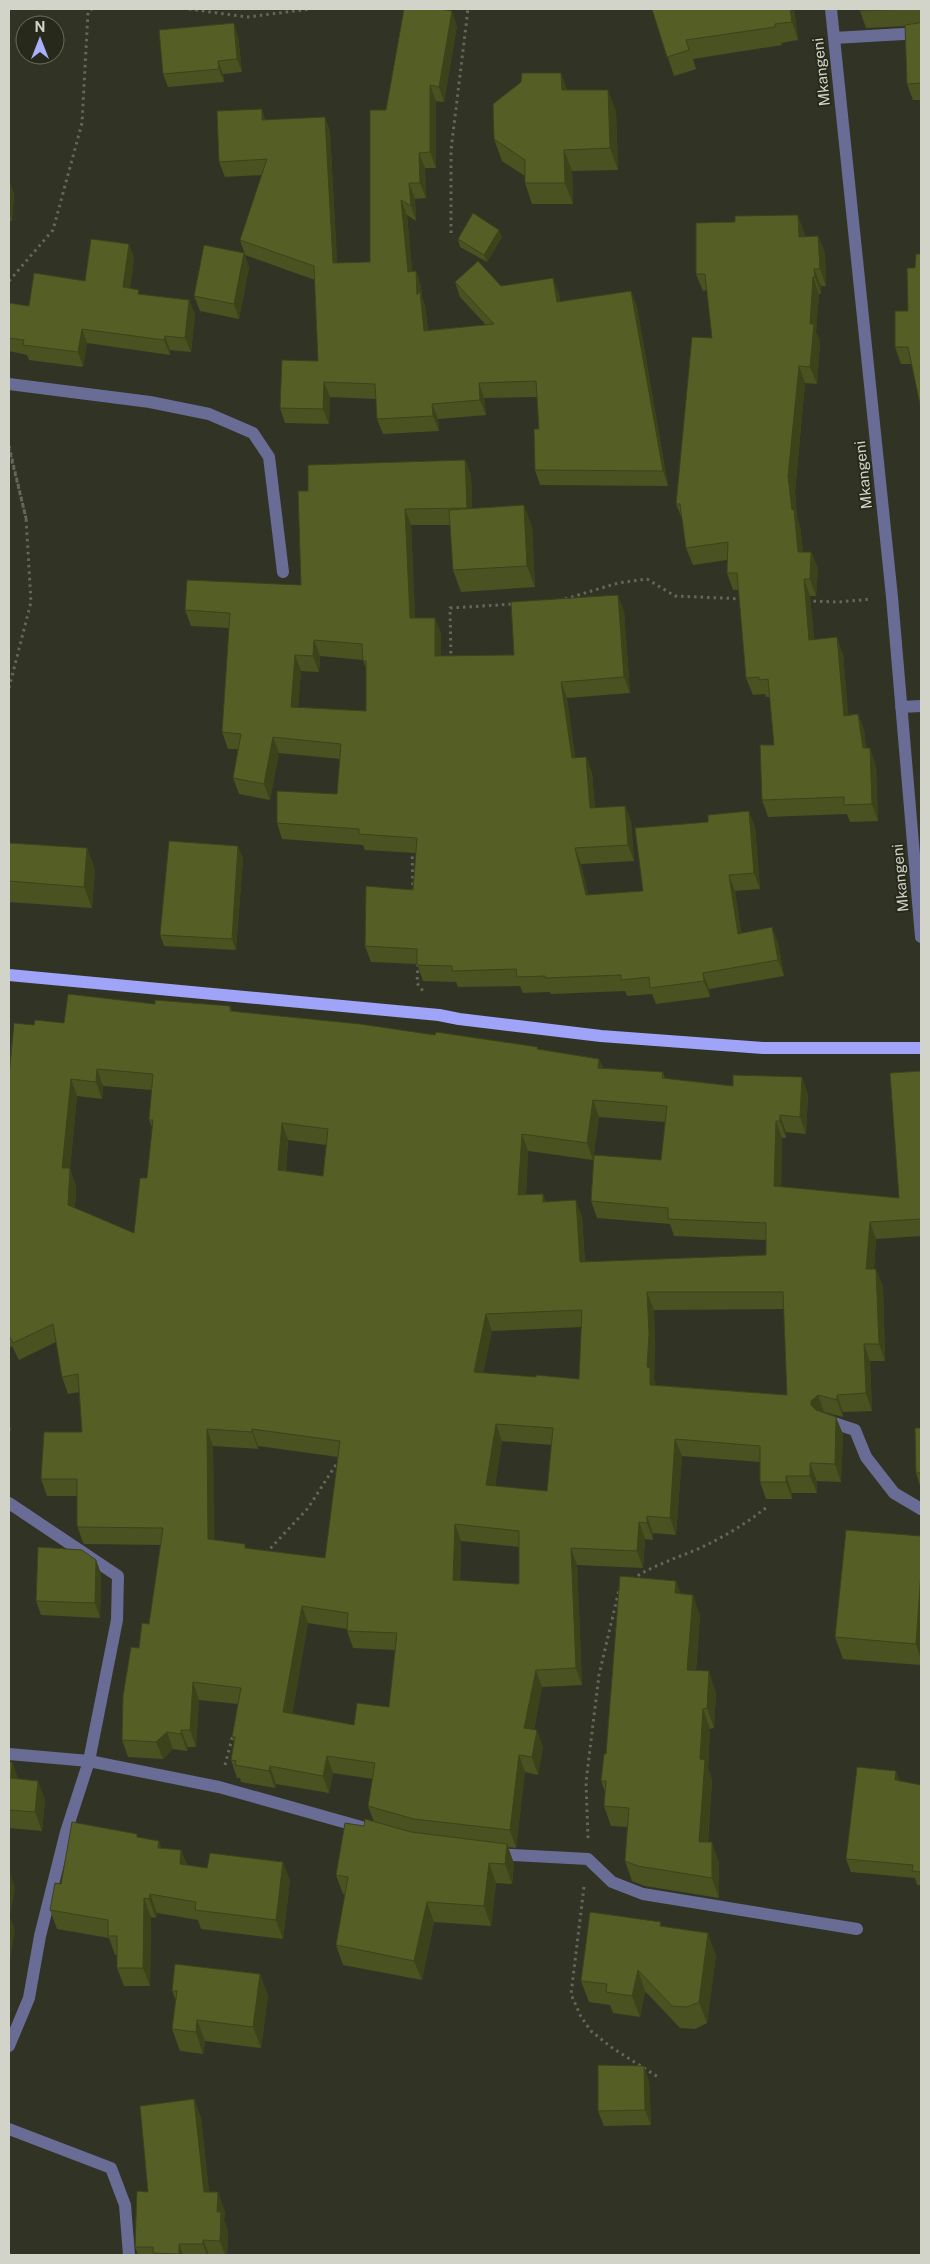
<svg xmlns="http://www.w3.org/2000/svg" width="930" height="2264" viewBox="0 0 930 2264" font-family="'Public Sans',sans-serif">
  <rect width="100%" height="100%" fill="#313424"/>
  <g fill="none" stroke-linecap="round" stroke-linejoin="round">
    <path stroke="#646759" stroke-width="3" stroke-dasharray="2.5 4" stroke-linecap="butt" d="M189 9 247 17 311 9
      M451 233V150L468 9
      M9 281 53 230 82 123 88 12 92 9
      M9 446 26 518 9 449
      M565 599 618 583 647 579 675 596 744 599
      M807 601 839 602 871 599
      M451 660 450 608 514 604
      M9 688 31 602 26 518
      M412 850 413 891
      M418 964 417 983 423 991
      M9 1428V1432
      M266 1553 308 1508 339 1460
      M632 1579C654 1565 677 1558 700 1548 724 1537 747 1523 767 1507
      M225 1765 233 1735
      M588 1838 586 1782 599 1675 619 1590
      M584 1887 571 1994 581 2017 591 2031 611 2047 658 2077"/>
    <path stroke="#696c95" stroke-width="12" d="M831 9 892 597 921 937
      M834 38 921 33
      M9 384 150 402 209 414 253 433 269 457 283 572
      M901 707 921 706
      M825 1420 855 1430 866 1457 894 1493 921 1509
      M9 1503 118 1576 117 1620 89 1761 66 1832 40 1936 29 1998 9 2046
      M9 1754 89 1761 219 1787 365 1828
      M494 1854 588 1859 612 1882 643 1894 857 1929
      M9 2129 111 2168 125 2205 129 2255"/>
    <path stroke="#9fa4f8" stroke-width="12" d="M9 975 439 1015 459 1019 601 1036 763 1048H921"/>
  </g>
  <path fill="#495220" fill-rule="evenodd" d="M652 9H794L798 40 781 43 782 45 693 59 696 69 674 76Z
    M861 9H921V100H913L907 84 905 26 866 28 860 11Z
    M457 26 444 102 436 101V168H425L426 198 415 199 416 221 407 215 412 272 416 271 421 287 422 297 425 306 428 330 486 325 460 297 455 282 501 286 559 293 560 302 631 291 637 307 668 486 540 485 535 470 539 429 537 397 484 398 486 415 438 419 439 431 383 434 377 419 376 399 330 397 329 424 285 423 280 408 318 361 315 280 245 255 240 240 262 175 225 177 219 162 266 120 325 117 330 132 337 263 370 262 386 110Z
    M238 36 242 72 223 74 224 82 168 87 163 74Z
    M561 73 567 90 616 111 618 170 572 171 573 204H532L525 183V176L502 161 494 139Z
    M9 180 14 194 12 221H9Z
    M804 232 805 237 818 236 825 253 826 286H821V294H819L816 332 820 341 817 384 805 383 795 492 797 518 800 526 803 552H811L818 569 816 596H810L814 639 843 654 848 715 858 714 864 730 866 748 876 765 878 821 850 822 847 814 768 817 762 800 774 745 770 697H766L765 694 753 695 746 678 739 590H733L727 573V560L693 565 686 548 683 521 676 504 712 338 707 290 703 291 696 274Z
    M502 237 487 262 460 247 458 239Z
    M129 244 134 258 130 288 140 295 189 300 195 315 191 352 170 350V355L87 343 83 367 29 360 27 355 9 351V303L29 306 85 281Z
    M244 253 249 267 239 319 200 311 194 296Z
    M915 268 912 364H901L895 347 908 311Z
    M465 460 471 476 472 508 532 526 535 587 461 592 453 570 450 525H411L415 618H435L441 634V656L514 655 624 611 630 693 567 698 575 758 586 757 592 773 595 808 625 806 631 822 634 861 581 864 588 895 643 891 755 827 760 889 735 891 741 933 772 927 778 943 784 976 709 989 710 997 656 1004 652 994 627 996 625 991 551 994 550 992 523 993 520 986 458 987 456 982 423 981 417 964 371 962 365 946 413 890 416 853 365 850 363 845 282 839 277 823 337 794 340 759 279 753 270 800 239 794 233 778 238 749H228L222 732 229 628 191 626 185 610 301 585 308 491ZM320 656 363 660 366 669V711L298 707 301 671 319 672Z
    M9 843 87 848 95 870 92 908 9 902Z
    M243 858 236 950 164 946 160 935Z
    M155 1004 230 1006 232 1011 539 1049 599 1059 603 1068 663 1072 665 1079 808 1094 806 1134 786 1132V1138H782L781 1187 899 1198 921 1071V1236L876 1239 874 1269 883 1286 885 1361H870L872 1411 843 1412V1417L824 1412 823 1413 843 1434 841 1482 817 1481V1493H792V1499H766L760 1482V1462L682 1456 676 1535 653 1533V1540L645 1539 643 1568 577 1565 582 1685 542 1687 534 1730 543 1747 538 1775 525 1772 516 1848 508 1847 514 1864 512 1884 496 1883 491 1926 434 1922 422 1980 343 1965 336 1945 345 1895 343 1894 336 1875 364 1826 374 1822 368 1806 373 1779 333 1773 329 1793 276 1784 275 1788 241 1782 240 1778H237L231 1760 234 1743 232 1737 238 1704 199 1700 196 1747H188L187 1751 173 1749 163 1759 128 1757 122 1740 139 1648 149 1624 161 1545 85 1544 83 1543 77 1525V1496H47L41 1479 82 1432 79 1392 68 1394 62 1377 56 1342 19 1360 12 1346 9 1348V1077L34 1025 64 1023ZM103 1086 152 1090 149 1120 152 1127 147 1178 134 1233 75 1208 76 1186 70 1169 77 1096 102 1099ZM599 1117 665 1122 661 1160 591 1201 597 1218 670 1224 674 1236 766 1240V1255L585 1262 582 1217 546 1202 543 1194H526L528 1151 593 1160ZM288 1140 326 1145 323 1176 286 1171ZM784 1309 787 1395 656 1385 654 1379 655 1351 654 1310ZM582 1327 579 1379 536 1377 483 1373 492 1331ZM502 1441 552 1445 547 1491 495 1486ZM213 1446 258 1449V1446L338 1457 325 1558 247 1548 214 1540ZM461 1541 519 1547V1584L460 1581ZM308 1623 347 1629V1631L353 1648 395 1650 389 1707 354 1725 292 1713Z
    M921 1428V1489L916 1473Z
    M921 1536V1665L843 1659 835 1637Z
    M96 1560 101 1574 100 1618 41 1615 36 1601Z
    M681 1594 700 1615 696 1671 716 1692 714 1728 710 1729 708 1768 712 1780 708 1842 719 1862V1898L645 1886 632 1881 625 1861 627 1827 611 1826 604 1806 605 1792 601 1781 606 1754Z
    M9 1762H12L18 1779 45 1799 42 1831 9 1828Z
    M899 1781 921 1785V1885H917L915 1878 851 1872 846 1859Z
    M138 1837 162 1848 181 1850 187 1865 290 1880 283 1939 201 1929 198 1920 157 1913 156 1918 151 1917 150 1986H124L117 1968V1955H115L109 1938 57 1929 50 1910 61 1884Z
    M662 1927 716 1955 707 2023 695 2029 680 2028 645 1991 640 2017 613 2013 610 2005 589 2002 581 1981Z
    M260 1974 268 1996 261 2048 205 2041 203 2054 180 2051 172 2029 176 2001 172 1991Z
    M649 2081 651 2125 604 2126 598 2111Z
    M194 2099 201 2118 209 2192 225 2211 224 2220 228 2231 227 2255H138L135 2247 148 2192Z"/>
  <path fill="#3c421a" d="M790 9H794L798 40 792 22Z
    M452 11 457 26 444 102 439 87Z
    M234 23 238 36 242 72 237 59Z
    M218 61 223 74 224 82 219 69Z
    M561 73 569 95 562 90Z
    M430 85 436 101V168L430 152Z
    M608 90 616 111 618 170 610 148Z
    M262 109 267 124 262 120Z
    M325 117 330 132 338 278 333 263Z
    M564 150 572 171 573 204 565 183Z
    M419 153 425 168 426 198 420 183Z
    M9 180 14 194 12 221 9 212Z
    M409 183 415 199 416 221 411 206Z
    M401 200 407 215 414 287 408 272Z
    M798 215 804 232 805 254 799 237Z
    M499 230 502 237 487 262 484 255Z
    M818 236 825 253 826 286 820 269Z
    M129 244 134 258 128 302 123 287Z
    M244 253 249 267 239 319 234 304Z
    M814 269 821 286V294L815 277Z
    M416 271 421 287 422 297 425 306 429 346 424 331 417 295Z
    M813 277 819 294 816 332 820 341 817 384 810 367V324Z
    M553 278 559 293 563 318 557 302Z
    M631 291 637 307 668 486 663 471Z
    M189 300 195 315 191 352 185 338Z
    M82 329 87 343 83 367 78 352Z
    M165 336 170 350V355L164 340Z
    M799 366 805 383 795 492 797 518 800 526 805 569 798 552 792 510 788 476Z
    M324 382 330 397 329 424 323 409Z
    M479 383 484 398 486 415 480 400Z
    M432 404 438 419 439 431 433 416Z
    M465 460 471 476 473 525 467 509Z
    M524 505 532 526 535 587 527 566Z
    M405 509 411 525 416 634 410 618Z
    M811 552 818 569 816 596 810 579Z
    M804 579 810 596 815 656 809 640Z
    M618 595 624 611 630 693 624 677Z
    M435 618 441 634V673L435 656Z
    M837 637 843 654 850 733 844 716Z
    M314 640 320 656 319 672 313 656Z
    M295 655 301 671 297 723 291 707Z
    M561 682 567 698 578 774 572 758Z
    M858 714 864 730 869 765 863 748Z
    M273 737 279 753 270 800 264 784Z
    M870 748 876 765 878 821 872 804Z
    M586 757 592 773 596 824 590 808Z
    M625 806 631 822 634 861 628 845Z
    M749 811 755 827 760 889 754 873Z
    M238 846 243 858 236 950 232 939Z
    M87 848 95 870 92 908 84 887Z
    M575 848 581 864 592 911 586 895Z
    M729 875 735 891 744 950 738 934Z
    M772 927 778 943 784 976 778 960Z
    M703 973 709 989 710 997 704 981Z
    M599 1059 605 1076 598 1068Z
    M97 1069 103 1086 102 1099 96 1082Z
    M802 1077 808 1094 806 1134 800 1117Z
    M71 1079 77 1096 70 1169 76 1186 74 1222 68 1205 62 1168Z
    M593 1100 599 1117 593 1160 587 1143Z
    M780 1115 786 1132V1138L780 1121Z
    M776 1121 782 1138 781 1204 774 1186Z
    M282 1123 288 1140 284 1187 278 1170Z
    M522 1134 528 1151 525 1212 518 1195Z
    M543 1194 549 1211 543 1202Z
    M576 1200 582 1217 586 1279 580 1262Z
    M870 1222 876 1239 872 1287 866 1269Z
    M876 1269 883 1286 885 1361 879 1344Z
    M647 1292 654 1310 655 1351 654 1379 656 1385H650L647 1367Z
    M486 1314 492 1331 480 1389 474 1372Z
    M864 1344 870 1361 872 1411 866 1393Z
    M818 1395 824 1412 817 1418 811 1405V1401Z
    M837 1395 843 1412V1417L837 1400Z
    M836 1417 843 1434 841 1482 835 1464Z
    M496 1424 502 1441 492 1502 486 1485Z
    M207 1429 213 1446 215 1556 208 1539Z
    M252 1429 258 1446V1449L252 1432Z
    M675 1439 682 1456 676 1535 670 1518Z
    M810 1463 817 1481V1493L810 1476Z
    M786 1476 792 1493V1499L786 1482Z
    M647 1516 653 1533V1540L647 1523Z
    M639 1522 645 1539 643 1568 637 1551Z
    M455 1524 461 1541 459 1597 453 1580Z
    M571 1548 577 1565 582 1685 576 1668Z
    M96 1560 101 1574 100 1618 95 1603Z
    M921 1572V1660L916 1644Z
    M676 1581 684 1601 675 1593Z
    M693 1595 700 1615 694 1690 687 1670Z
    M302 1606 308 1623 290 1729 283 1712Z
    M536 1670 542 1687 531 1745 524 1728Z
    M709 1671 716 1692 714 1728 707 1708Z
    M193 1682 199 1700 196 1747 190 1730Z
    M703 1709 710 1729 708 1768 712 1780 706 1862 699 1842 700 1759Z
    M181 1730 188 1747 187 1751 181 1734Z
    M537 1730 543 1747 538 1775 532 1757Z
    M167 1732 173 1749 163 1759 156 1742Z
    M519 1755 525 1772 516 1848 510 1830Z
    M327 1756 333 1773 329 1793 323 1776Z
    M12 1762 19 1781 11 1778Z
    M270 1766 276 1784 275 1788 269 1771Z
    M896 1771 901 1784 895 1780Z
    M38 1781 45 1799 42 1831 35 1812Z
    M159 1841 166 1860 158 1848Z
    M712 1842 719 1862V1898L712 1878Z
    M507 1844 514 1864 512 1884 505 1864Z
    M181 1850 188 1869 180 1864Z
    M283 1862 290 1880 283 1939 276 1920Z
    M489 1863 496 1883 491 1926 484 1906Z
    M9 1869 15 1889 10 1916 15 1930 10 1961 9 1958Z
    M150 1894 157 1913 156 1918 149 1899Z
    M144 1898 151 1917 150 1986 143 1968Z
    M427 1902 434 1922 422 1980 414 1961Z
    M708 1933 716 1955 707 2023 699 2002Z
    M638 1970 645 1991 640 2017 632 1996Z
    M260 1974 268 1996 261 2048 253 2027Z
    M197 2020 205 2041 203 2054 196 2032Z
    M644 2066 649 2081 651 2125 645 2110Z
    M194 2099 201 2118 211 2210 204 2192Z
    M218 2192 225 2211 224 2220 228 2231 227 2255H225L220 2241 217 2212Z
    M203 2240 209 2255H207L203 2244Z
    M179 2244 183 2255H179Z"/>
  <path fill="#555f25" stroke="#3c421a" fill-rule="evenodd" d="M404 9H439L452 11 439 87 430 85V152L419 153 420 183H409L411 206 401 200 408 272 416 271 417 295 420 291 424 331 494 324 455 282 478 261 501 286 553 278 557 302 631 291 663 471 535 470 534 429H539L536 381 479 383 480 400 432 404 433 416 377 419 375 384 324 382 323 409 280 408 282 360 318 361 314 266 240 240 267 159 219 162 217 111 262 109V120L325 117 333 263 370 262V110H386Z
    M652 9H790L792 22 775 24V27L686 40 689 50 667 57Z
    M861 9H905L860 11Z
    M921 19V83L907 84 905 25 919 23Z
    M234 23 237 59 218 61 219 69 163 74 159 30Z
    M522 73H561L562 90H608L610 148 564 150 565 183H525V160L494 139 493 104 521 82Z
    M473 213 499 230 484 255 458 239Z
    M798 215 799 237 818 236 820 269H814L815 277H813L810 324H814L810 367 799 366 788 476 792 510 794 509 798 552H811L810 579H804L809 640 837 637 844 716 858 714 863 748H870L872 804 844 805V797L762 800 760 745H774L768 679 759 680V677L746 678 737 573H727L728 542 686 548 680 504H676L692 337 712 338 705 274H696V223L735 222V216Z
    M91 239 129 244 123 287 139 290 138 294 189 300 185 338 165 336 164 340 82 329 78 352 23 345 24 340 9 338V303L29 306 34 273 85 281Z
    M204 245 244 253 234 304 194 296Z
    M916 254H921V409L908 347H895V311H908L907 268H915Z
    M465 460 467 508 405 509 410 618H435V656L514 655 511 602 618 595 624 677 561 682 572 758 586 757 590 808 625 806 628 845 575 848 586 895 643 891 635 828 708 822V815L749 811 754 873 729 875 738 934 772 927 778 960 703 973 704 981 650 988 649 977 621 980V975L545 978V976L517 977 516 969 452 971V966L417 965V949L365 946 366 886 413 890 417 838 359 834V829L277 823V791L337 794 341 744 273 737 264 784 233 778 241 734 222 732 230 613 185 610 187 580 301 585 298 491H308V465ZM314 640 362 644 363 661H366V711L291 707 295 655 313 656Z
    M524 505 527 566 453 570 449 510Z
    M169 841 238 846 232 939 160 935Z
    M9 843 87 848 84 887 9 881Z
    M68 994 155 1004V1000L230 1006V1011L360 1024 435 1035 436 1032 538 1047 537 1049 599 1059 598 1068 663 1072 662 1078 733 1086V1075L802 1077 800 1117 780 1115V1121H776L774 1186 899 1198 890 1073 921 1071V1219L870 1222 866 1269H876L879 1344H864L866 1393 837 1395V1400L818 1395 811 1401V1405L816 1410 836 1417 835 1464 810 1463V1476H786V1482H760V1446L675 1439 670 1518 647 1516V1523L639 1522 637 1551 571 1548 576 1668 536 1670 524 1728 537 1730 532 1757 519 1755 510 1830 414 1819 368 1806 375 1763 327 1756 323 1776 270 1766 269 1771 235 1765 236 1761 231 1760 235 1737H232L241 1688 193 1682 190 1730H181V1734L167 1732 156 1742 122 1740 123 1696 131 1647 139 1648 142 1623 149 1624 163 1528 78 1527 77 1525V1479H41L44 1432H82L78 1374 62 1377 53 1324 13 1343 9 1335V1077L14 1023 34 1025 35 1020 64 1023ZM97 1069 153 1074 149 1120H153L147 1178H140L134 1233 68 1205 70 1168H62L71 1079 96 1082ZM593 1100 667 1106 661 1160 594 1155 591 1201 668 1208V1219L766 1223V1255L580 1262 576 1200 543 1202V1194L518 1195 522 1134 587 1143ZM282 1123 328 1129 323 1176 278 1170ZM647 1292H783L787 1395 650 1385V1368L647 1367 649 1334ZM582 1310 579 1379 536 1375V1377L474 1372 486 1314ZM496 1424 553 1428 547 1491 486 1485ZM207 1429 252 1432V1429L340 1441 325 1558 245 1548V1544L208 1539ZM455 1524 519 1531V1584L453 1580ZM302 1606 348 1613 347 1631 397 1633 389 1707 357 1703 354 1725 283 1712Z
    M915 1428H921V1473H916Z
    M846 1530 921 1536V1572L916 1644 835 1637Z
    M38 1547 82 1550 96 1560 95 1603 36 1601Z
    M620 1576 676 1581 675 1593 693 1595 687 1670 709 1671 707 1708 703 1709 700 1759 705 1760 699 1842H712V1878L638 1866 625 1861 629 1808 604 1806 606 1781H601L604 1754H606Z
    M9 1762H12L11 1778 38 1781 35 1812 9 1810Z
    M857 1767 896 1771 895 1780 921 1785V1872L912 1871 913 1865 846 1859Z
    M365 1819 411 1832 507 1844 505 1864 489 1863 484 1906 427 1902 414 1961 336 1945 348 1877 336 1875 345 1823 364 1826Z
    M72 1822 137 1834V1837L159 1841 158 1848 181 1850 180 1864 207 1868 210 1853 283 1862 276 1920 195 1910 196 1902 150 1894 149 1899 144 1898 143 1968H117V1936H108V1920L50 1910 55 1883 61 1884Z
    M590 1912 661 1922 660 1926 708 1933 699 2002 687 2007 672 2006 638 1970 632 1996 606 1992 607 1984 581 1981Z
    M175 1964 260 1974 253 2027 197 2020 196 2032 172 2029 177 1991H172Z
    M598 2065 644 2066 645 2110 598 2111Z
    M194 2099 204 2192H218L217 2212H221L220 2241 203 2240V2244H179V2254L153 2253V2247H135L137 2191 148 2192 140 2106Z"/>
  <g text-anchor="middle" dominant-baseline="central" stroke-width="4" stroke-linejoin="round" paint-order="stroke">
    <g font-size="15" fill="#d2d4ca" stroke="#272a1a">
      <text transform="translate(821 72) rotate(-96)">Mkangeni</text>
      <text transform="translate(863 475) rotate(-96)">Mkangeni</text>
      <text transform="translate(900 878) rotate(-95)">Mkangeni</text>
    </g>
  </g>
  <rect width="930" height="2264" fill="none" stroke="#d2d4ca" stroke-width="20"/>
  <g transform="translate(40 40)"><circle r="24" fill="#272a1a" stroke="#6b6e60"/>
  <path d="M0-4L9 19L0 12L-9 19Z" fill="#aab0fb"/>
  <text y="-8" font-size="14" font-weight="bold" text-anchor="middle" fill="#d2d4ca">N</text>
  </g>
</svg>
